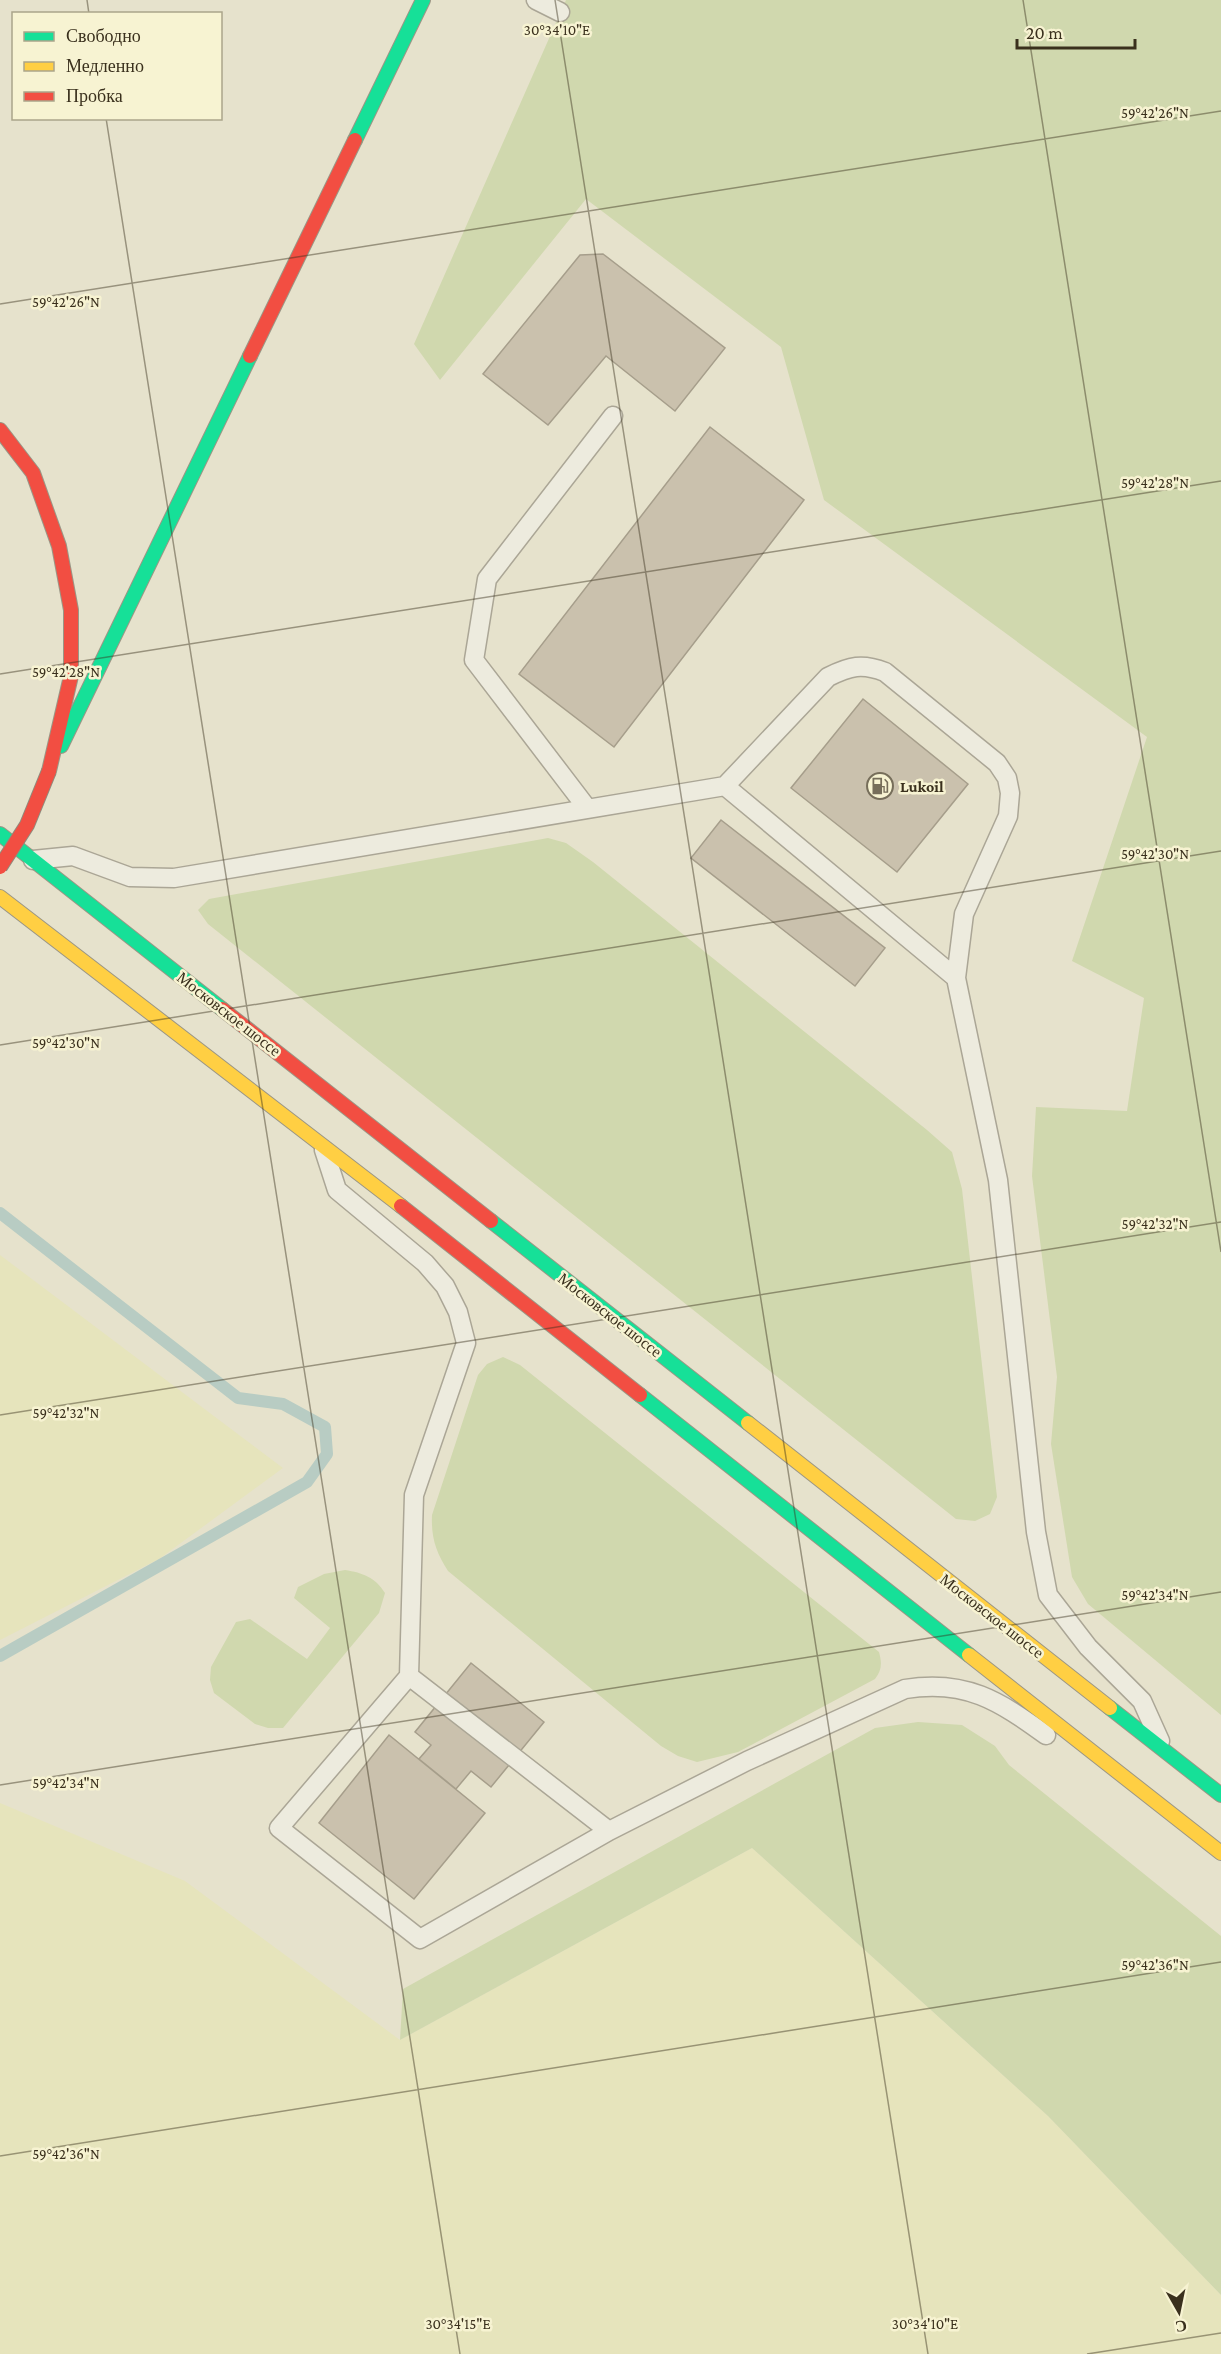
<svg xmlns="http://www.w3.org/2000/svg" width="1221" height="2354" viewBox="0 0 1221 2354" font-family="'Crimson Pro',serif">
  <rect width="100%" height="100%" fill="#e6e2cc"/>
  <path fill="#e6e4bc" d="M0 1255 283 1468 159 1559 0 1640Z
    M0 1803 185 1881 400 2040 752 1848 1048 2116 1221 2295V2354H0Z"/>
  <path fill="#d0d8ae" d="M566 0H1221V1715L1088 1604 1072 1577 1051 1444 1057 1377 1032 1176 1036 1107 1127 1111 1144 998 1072 961 1147 737 824 500 781 347 586 199 440 380 414 344Z
    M548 838 566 843 593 862 927 1130 952 1152 962 1189 997 1497 990 1514 975 1521 956 1519 208 924 198 910 209 899Z
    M503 1357 520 1365 879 1652C882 1663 882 1670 875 1679L738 1752 697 1762 678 1756 661 1746 448 1571C436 1552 431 1538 432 1515L478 1375 487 1364Z
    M345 1570C363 1573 375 1577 385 1593L379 1613 283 1728H268L255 1724 214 1693 210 1680 211 1667 236 1622 250 1619 307 1659 330 1628 294 1598 298 1587 324 1574Z
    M918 1722 962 1725 995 1746 1009 1765 1221 1936V2295L1048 2116 752 1848 400 2040 403 1989 875 1728Z"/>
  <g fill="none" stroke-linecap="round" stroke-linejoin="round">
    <path stroke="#b8ccc3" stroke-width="12" d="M0 1213 238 1398 283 1404 325 1427 327 1454 307 1482 0 1656"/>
  </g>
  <path fill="#cac1ad" stroke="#a69e8b" stroke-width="1.5" d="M603 254 725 348 675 411 606 356 548 425 483 374 580 255Z
    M710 427 804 500 614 747 519 674Z
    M863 699 968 784 897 872 791 788Z
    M721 820 885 948 855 986 691 858Z
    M471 1663 544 1722 491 1787 471 1771 456 1789 419 1759 431 1745 415 1732Z
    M389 1735 485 1813 414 1899 319 1823Z"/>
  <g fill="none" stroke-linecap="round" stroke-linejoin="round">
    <defs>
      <path id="lane" d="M536 0 560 12
        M725 786 828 677C850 666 862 663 885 672L997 763 1007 778 1010 793 1008 816 964 914 956 978
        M587 808 474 660 487 579 613 416
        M33 860 73 856 130 877 174 878 725 786 956 978 998 1180 1036 1532 1048 1595 1088 1647 1142 1701 1160 1741
        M324 1150 337 1190 425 1263 445 1286 458 1312 466 1343 414 1495 409 1676 279 1828 420 1939 609 1831
        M409 1676 609 1831 747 1761 905 1689C966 1679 999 1701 1046 1735"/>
      <path id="fast" d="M355 140 423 0
        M61 746 250 356
        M0 834 222 1009
        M491 1221 748 1423
        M640 1395 969 1655
        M1110 1708 1221 1795"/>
      <path id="slow" d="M0 897 401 1206
        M748 1423 1110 1708
        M969 1655 1221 1853"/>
      <path id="jam" d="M250 356 355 140
        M0 430 33 473 59 546 71 610V676L49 771
        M222 1009 491 1221
        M401 1206 640 1395"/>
    </defs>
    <use href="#lane" stroke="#aba696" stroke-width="21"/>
    <use href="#fast" stroke="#9b9685" stroke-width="16"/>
    <use href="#slow" stroke="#9b9685" stroke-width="16"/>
    <use href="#jam" stroke="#9b9685" stroke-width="16"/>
    <use href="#lane" stroke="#edebde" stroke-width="18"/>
    <use href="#fast" stroke="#16e098" stroke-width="14"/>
    <use href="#slow" stroke="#ffcf43" stroke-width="14"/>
    <use href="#jam" stroke="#f24e42" stroke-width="14"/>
    <defs>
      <path id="jam-bridge" d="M0 867 27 825 49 771"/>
    </defs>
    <use href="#jam-bridge" stroke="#908b7c" stroke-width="16" stroke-linecap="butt"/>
    <use href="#jam-bridge" stroke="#f24e42" stroke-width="14"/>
  </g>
  <path fill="none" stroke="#3a301d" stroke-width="1.5" stroke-opacity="0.45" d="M87 0 89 14M555 0 928 2354M1023 0 1221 1252M106 118 460 2354M0 304 1221 111M0 674 1221 481M0 1045 1221 851M0 1415 1221 1222M0 1785 1221 1592M0 2156 1221 1962M1087 2354 1221 2333"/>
  <defs>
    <symbol id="fuel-ring" viewBox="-11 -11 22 22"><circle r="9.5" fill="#f7f3d2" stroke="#766e5a" stroke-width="1.5"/><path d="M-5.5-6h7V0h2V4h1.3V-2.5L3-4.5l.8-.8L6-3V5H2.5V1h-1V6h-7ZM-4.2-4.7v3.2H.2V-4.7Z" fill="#766e5a"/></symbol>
  </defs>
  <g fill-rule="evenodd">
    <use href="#fuel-ring" x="865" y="771" width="30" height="30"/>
  </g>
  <g text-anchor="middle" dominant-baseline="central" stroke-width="5" stroke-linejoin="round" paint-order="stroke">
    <g font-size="16" font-weight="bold" fill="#3a301d" stroke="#f7f3d2" text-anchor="start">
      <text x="900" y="786">Lukoil</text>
    </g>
    <g font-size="16" fill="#3a301d" stroke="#f7f3d2">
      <text transform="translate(229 1014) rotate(38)">Московское шоссе</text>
      <text transform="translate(610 1315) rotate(38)">Московское шоссе</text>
      <text transform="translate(992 1616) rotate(38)">Московское шоссе</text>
    </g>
  </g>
  <g font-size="15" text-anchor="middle" fill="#3a301d" stroke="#f7f3d2" stroke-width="5" stroke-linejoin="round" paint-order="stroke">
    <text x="557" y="35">30°34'10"E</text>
    <text x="1155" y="118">59°42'26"N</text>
    <text x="66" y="307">59°42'26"N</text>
    <text x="1155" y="488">59°42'28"N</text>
    <text x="66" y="677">59°42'28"N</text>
    <text x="1155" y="859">59°42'30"N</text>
    <text x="66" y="1048">59°42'30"N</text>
    <text x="1155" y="1229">59°42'32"N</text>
    <text x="66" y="1418">59°42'32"N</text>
    <text x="1155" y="1600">59°42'34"N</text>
    <text x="66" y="1788">59°42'34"N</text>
    <text x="1155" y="1970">59°42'36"N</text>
    <text x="66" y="2159">59°42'36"N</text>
    <text x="458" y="2329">30°34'15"E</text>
    <text x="925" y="2329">30°34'10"E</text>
  </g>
  <rect x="12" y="12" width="210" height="108" fill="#f7f3d2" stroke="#aba58a" stroke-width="1.5"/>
  <rect x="24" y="32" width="30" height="9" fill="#16e098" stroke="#aba58a" stroke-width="1.5"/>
  <text x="66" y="42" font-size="18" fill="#3a301d">Свободно</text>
  <rect x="24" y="62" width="30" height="9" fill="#ffcf43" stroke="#aba58a" stroke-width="1.5"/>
  <text x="66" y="72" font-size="18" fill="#3a301d">Медленно</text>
  <rect x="24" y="92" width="30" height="9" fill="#f24e42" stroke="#aba58a" stroke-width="1.5"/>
  <text x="66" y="102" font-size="18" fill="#3a301d">Пробка</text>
  <g transform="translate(1179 2312) rotate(171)" stroke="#f7f3d2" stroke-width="4.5" paint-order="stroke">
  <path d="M0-4.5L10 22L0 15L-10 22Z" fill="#3a301d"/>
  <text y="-9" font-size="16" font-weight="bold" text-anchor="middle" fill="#3a301d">С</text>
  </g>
  <path d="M1017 39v9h118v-9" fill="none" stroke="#3a301d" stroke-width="3"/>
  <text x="1026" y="39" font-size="18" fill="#3a301d" stroke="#f7f3d2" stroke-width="4.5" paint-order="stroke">20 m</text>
</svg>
